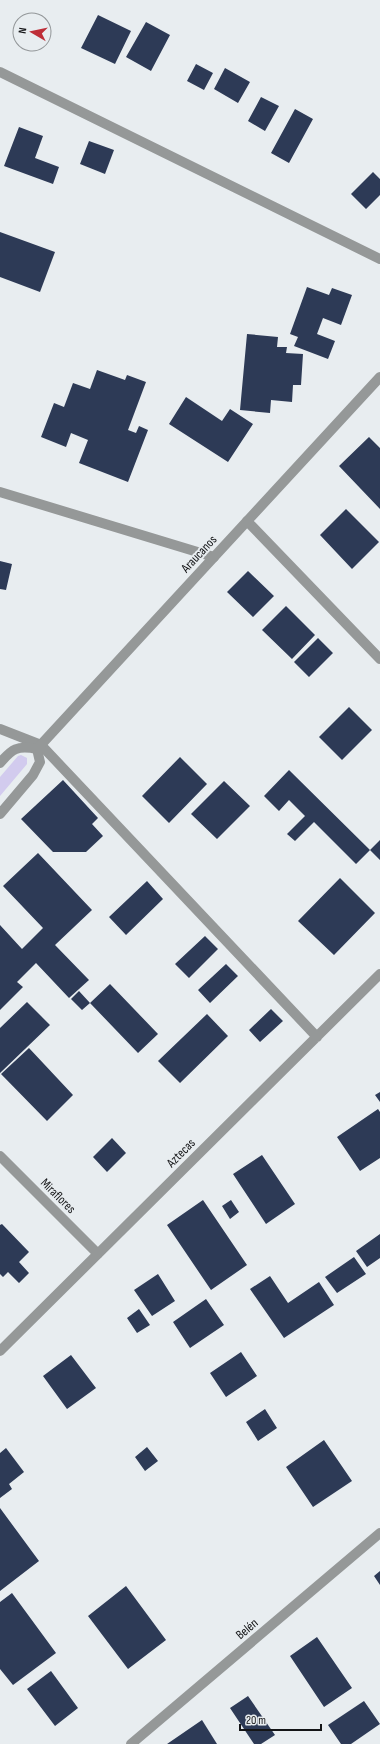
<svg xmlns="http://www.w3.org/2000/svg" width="380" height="1744" viewBox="0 0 380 1744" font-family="'Sofia Sans Condensed',sans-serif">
  <rect width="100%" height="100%" fill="#e8edf0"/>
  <path fill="#d2cbee" d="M21 755 27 758V764L0 796V777L18 756Z"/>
  <path fill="#2d3a56" d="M98 15 131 31 115 64 81 48Z
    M146 22 170 35 151 71 126 57Z
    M196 64 213 73 204 90 187 81Z
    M225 68 250 82 238 103 214 89Z
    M261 97 279 106 265 131 248 121Z
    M295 109 313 119 289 163 271 153Z
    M19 127 43 136 35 158 59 167 53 184 4 166Z
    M89 141 114 150 105 174 80 164Z
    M373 172 380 179V195L366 209 351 194Z
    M0 232 55 252 40 292 0 277Z
    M307 287 329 295 332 288 352 295 341 325 323 318 317 334 335 341 328 359 294 346 298 337 290 334Z
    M247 334 278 337 277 347H287L286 353 303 354 301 385H293L292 402 271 400 270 413 240 410Z
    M97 370 125 380 127 375 146 382 128 430 136 433 139 426 148 430 128 482 79 463 88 440 71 433 66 447 41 437 54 403 64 407 73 383 90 389Z
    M186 397 222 421 230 409 253 424 228 462 169 424Z
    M369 437 380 448V509L339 466Z
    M346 509 379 542 352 569 320 535Z
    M0 561 12 564 6 590 0 589Z
    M248 571 274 596 253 617 227 592Z
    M286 606 315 635 292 659 262 630Z
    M318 638 333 653 309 677 294 662Z
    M349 707 372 730 342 760 319 737Z
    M180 757 207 784 169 823 142 796Z
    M289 770 370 850 356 864 314 822 295 841 287 834 305 816 289 800 279 811 264 796Z
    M63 780 98 818 92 824 103 836 86 852H53L21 819Z
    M224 781 250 806 217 839 191 814Z
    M380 840V860L370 850Z
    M38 853 92 910 55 945 89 980 69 998 36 963 17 982 23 987 0 1010V925L22 949 43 928 3 886Z
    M340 878 375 913 334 955 298 921Z
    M147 881 163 899 126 935 109 917Z
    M205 936 218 949 189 978 175 964Z
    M226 964 238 976 210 1003 198 990Z
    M110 984 158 1034 138 1053 90 1003Z
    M79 991 90 1003 82 1010 71 999Z
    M27 1002 50 1025 0 1073V1028Z
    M271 1009 283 1021 260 1042 249 1030Z
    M207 1014 228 1036 180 1083 158 1061Z
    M29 1048 73 1095 47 1121 1 1074Z
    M380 1092V1102L375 1095Z
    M378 1109 380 1112V1158L360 1171 337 1137Z
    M112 1138 126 1153 107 1172 93 1157Z
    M262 1155 295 1204 266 1224 233 1174Z
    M203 1200 247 1265 211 1290 167 1225Z
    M231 1200 239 1212 230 1219 222 1206Z
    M2 1224 29 1252 19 1262 29 1273 19 1283 8 1272 3 1277 0 1274V1225Z
    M380 1234V1258L367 1267 356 1251Z
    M354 1257 366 1274 337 1293 325 1277Z
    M158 1274 175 1301 152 1316 134 1290Z
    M270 1276 288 1303 319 1282 334 1305 284 1338 250 1289Z
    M206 1299 224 1325 190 1348 173 1322Z
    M139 1309 150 1325 137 1333 127 1318Z
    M241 1352 257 1376 226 1397 210 1373Z
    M71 1355 96 1388 67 1409 43 1376Z
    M265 1409 277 1428 258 1441 246 1422Z
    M324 1440 352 1481 313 1507 286 1467Z
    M147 1447 158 1461 145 1471 135 1457Z
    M6 1448 24 1472 9 1484 12 1489 0 1498V1453Z
    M0 1508 39 1561 0 1591Z
    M380 1571V1585L374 1576Z
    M126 1586 166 1640 128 1669 88 1616Z
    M12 1593 56 1653 13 1685 0 1669V1602Z
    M317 1637 352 1688 324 1707 290 1656Z
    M51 1671 78 1708 55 1726 27 1689Z
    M248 1696 275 1735 261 1744H254L230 1708Z
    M364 1701 380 1724 351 1744H341L328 1725Z
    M202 1720 217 1744H167Z"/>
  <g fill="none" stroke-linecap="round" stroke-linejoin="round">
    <path stroke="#959898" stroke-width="10" d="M0 729 41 745"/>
    <path stroke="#959898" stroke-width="10" d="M0 72 380 259
      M0 492 214 557
      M247 521 380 659
      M41 745 317 1037
      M0 1156 98 1254
      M0 1351 380 974
      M131 1744 380 1533"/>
    <path stroke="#959898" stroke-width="10" d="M37 749 380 377
      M0 763C12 749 17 745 37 749
      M0 814 33 775 40 762 37 749"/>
  </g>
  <g text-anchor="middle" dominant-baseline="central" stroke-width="4" stroke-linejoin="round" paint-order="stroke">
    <g font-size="13" fill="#141517" stroke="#e8edf0">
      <text transform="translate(199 554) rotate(-47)">Araucanos</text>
      <text transform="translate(181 1153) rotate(-45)">Aztecas</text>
      <text transform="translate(58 1196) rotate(45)">Miraflores</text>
      <text transform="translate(247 1629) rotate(-40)">Belén</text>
    </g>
  </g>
  <g transform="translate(32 32) rotate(279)"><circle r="19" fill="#e8edf0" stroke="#939799"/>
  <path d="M0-3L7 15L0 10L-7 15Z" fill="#be2e38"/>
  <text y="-6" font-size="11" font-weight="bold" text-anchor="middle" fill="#141517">N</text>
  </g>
  <path d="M240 1724v6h81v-6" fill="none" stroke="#141517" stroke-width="2"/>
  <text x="246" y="1724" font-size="12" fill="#141517" stroke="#e8edf0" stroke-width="3" paint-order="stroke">20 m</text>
</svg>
